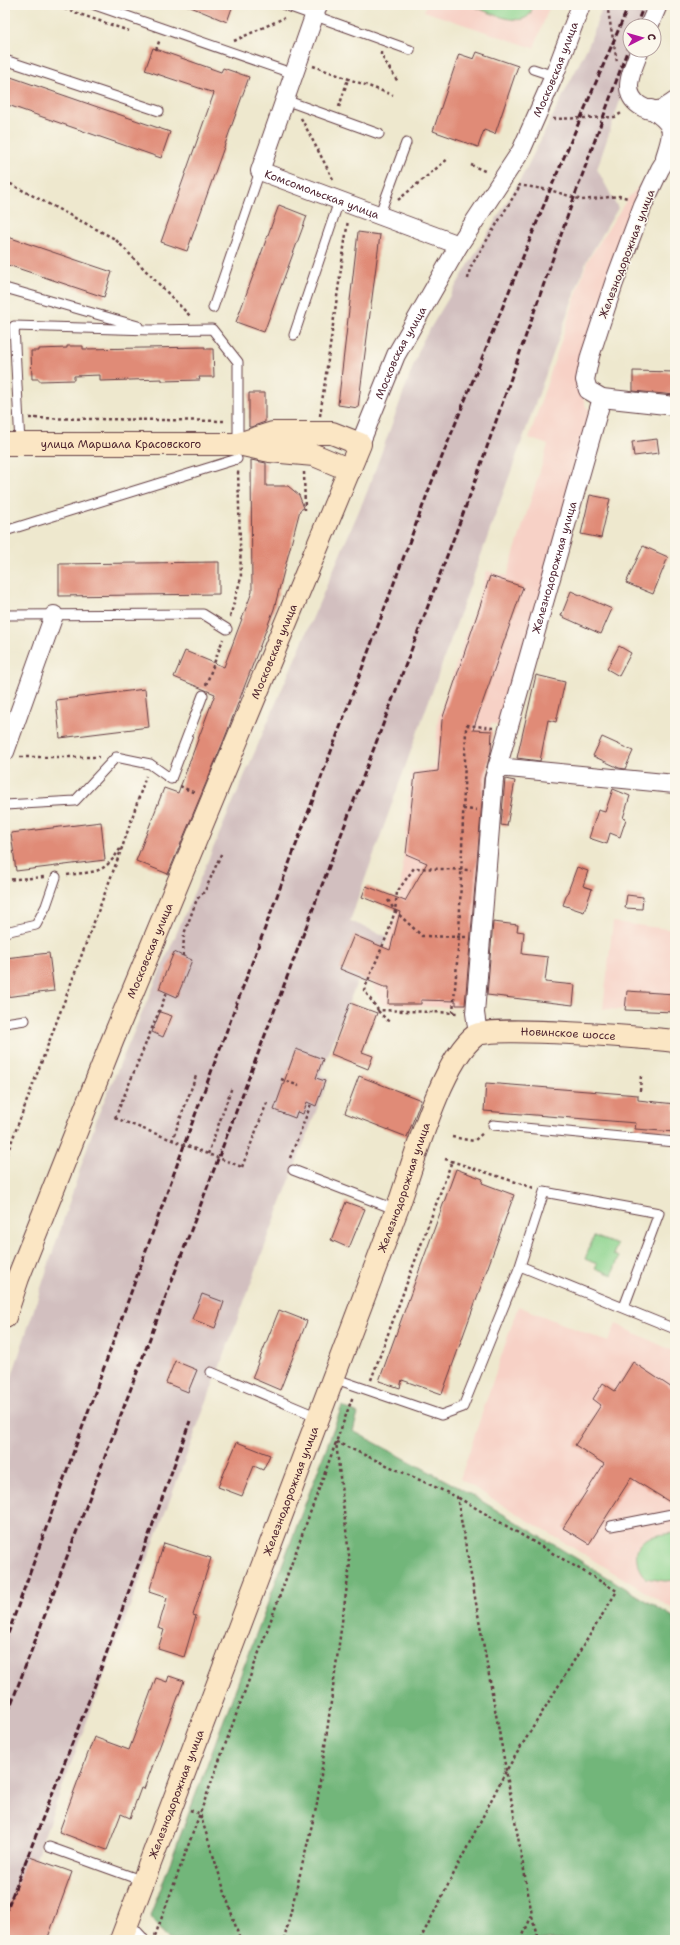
<svg xmlns="http://www.w3.org/2000/svg" width="680" height="1945" viewBox="0 0 680 1945" font-family="'Shantell Sans',sans-serif">
  <rect width="100%" height="100%" fill="#fbf7ec"/>
  <filter id="ink" filterUnits="userSpaceOnUse"><feTurbulence type="fractalNoise" baseFrequency=".025" numOctaves="2"/><feDisplacementMap in="SourceGraphic" scale="8" xChannelSelector="R" yChannelSelector="G"/><feConvolveMatrix kernelMatrix="1 2 1 2 8 2 1 2 1" color-interpolation-filters="sRGB"/></filter>
  <filter id="wash" filterUnits="userSpaceOnUse"><feTurbulence type="fractalNoise" baseFrequency=".012" numOctaves="4" result="noise"/><feDisplacementMap in="SourceGraphic" scale="16" xChannelSelector="R" yChannelSelector="G"/><feGaussianBlur stdDeviation="0.9" result="paint"/><feColorMatrix in="noise" values="0 0 0 0 0 0 0 0 0 0 0 0 0 0 0 0 0 1.4 0 .05"/><feComposite in="paint" operator="in"/></filter>
  <g filter="url(#wash)">
    <rect width="100%" height="100%" fill="#eee8ce"/>
    <path fill="#f7d1c6" d="M426 5H550L534 48 424 11Z
      M652 172 579 384 586 407 596 414 501 727 491 723 473 1008 382 1005 373 986 399 905 411 771 435 768 438 720 487 571 507 576 548 445 529 438 587 262 628 198Z
      M613 922 675 930V1012L603 1009Z
      M518 1306 608 1342 616 1324 675 1352V1610L460 1479Z"/>
    <path fill="#d2bfbf" d="M603 5H655L646 26H630V50H637L597 169 618 208 586 262 350 921 388 937 369 983 357 982 320 1075 329 1078 295 1166 5 1940V1397L98 1115 367 492 422 342 524 173 589 44Z"/>
    <path fill="#8ed48f" stroke="#6c7a5d" d="M471 5H533C532 8 531 12 530 14 520 29 484 10 471 5Z
      M594 1236 617 1245 613 1255 619 1257 612 1275 595 1268 597 1264 585 1259Z
      M675 1533V1580L665 1581 645 1578C640 1571 638 1568 637 1560 633 1536 657 1535 675 1533Z"/>
    <path fill="#72b67a" stroke="#5e6a52" d="M342 1406 358 1414 353 1431 460 1488 675 1618V1940H169L150 1916Z"/>
    <g id="blocks">
      <path fill="#e08b77" d="M186 5H233L227 22Z
        M153 48 221 72 223 68 249 77 187 251 161 242 214 93 145 70Z
        M477 52 518 66 495 134 484 130 478 147 433 131 459 54 474 59Z
        M5 75 170 132 161 158 5 104Z
        M279 205 307 216 264 332 236 322Z
        M358 232 380 235 358 408 338 405Z
        M5 236 112 272 104 297 5 264Z
        M67 346H83V349L205 347V349H213L214 377H199L200 380 162 381V379L100 381V375L74 376V380L39 381V379H32L31 351H39V349L67 348Z
        M633 371 675 372V395L633 391Z
        M249 393H265V422L251 427H249Z
        M657 439 659 453 634 456 632 442Z
        M251 460 266 463V486H288L299 495 304 508 300 510 274 609 224 740 168 874 136 861 164 788 178 793 215 694 174 677 185 651 224 667 252 592Z
        M590 495 610 499 601 538 581 534Z
        M643 546 668 557 653 594 626 583Z
        M219 562V594L59 596V564Z
        M490 576 523 587 473 730 492 731 491 751 484 778 465 1005H456V1001L421 1000V1004H388L389 987H384L340 969 354 935 390 950 400 912 362 897 366 886 405 901 427 863 406 854 415 774 438 771 442 720Z
        M571 591 612 609 601 634 561 616Z
        M619 646 631 653 619 676 607 669Z
        M536 675 565 682 556 722 548 720 540 761 517 758Z
        M145 689 149 727 60 738 56 700Z
        M602 737 633 751 625 769 619 768 593 756Z
        M505 779 515 781 507 826 501 825Z
        M613 789 630 796 623 818 626 819 620 837 610 833 607 844 589 838 598 810 605 812Z
        M101 822 105 860 16 871 11 833Z
        M577 867 588 871 583 886 592 889 584 912 563 905Z
        M627 895 643 897 642 909 625 908Z
        M493 922 518 925 517 931 524 932 522 954 548 957 545 982 575 985 573 1005 487 995Z
        M174 952 192 960 177 997 159 989Z
        M49 953 54 991 5 997V958Z
        M627 991 675 994 674 1012 625 1010Z
        M350 1003 377 1013 362 1052 373 1056 368 1069 331 1054Z
        M160 1012 172 1016 163 1037 152 1032Z
        M296 1049 323 1059 316 1078 325 1081 316 1106 307 1102 303 1114 297 1112 295 1118 274 1110Z
        M359 1076 421 1100 407 1137 345 1113Z
        M486 1083 638 1095V1100L675 1104V1132L635 1129 636 1123 484 1111Z
        M456 1169 483 1179 482 1183 514 1195 442 1394 402 1380 400 1388 379 1381Z
        M346 1202 365 1209 349 1248 331 1240Z
        M202 1294 224 1302 215 1328 192 1319Z
        M279 1310 307 1321 280 1390 252 1378Z
        M175 1361 197 1370 188 1392 166 1383Z
        M633 1362 675 1390V1504H673L631 1478 589 1544 563 1528 604 1464 575 1445 601 1405 593 1399 603 1383 615 1391Z
        M237 1442 270 1455 263 1470 254 1466 242 1496 218 1487Z
        M164 1543 211 1558 193 1615 196 1616 184 1657 158 1649 164 1630 158 1628 167 1598 149 1592Z
        M169 1676 184 1681 144 1789 141 1788 130 1818 121 1814 107 1850 59 1832 94 1737 129 1750 156 1678 167 1682Z
        M27 1856 72 1872 47 1940H5V1915Z"/>
    </g>
  </g>
  <g filter="url(#ink)">
    <use href="#blocks" fill-opacity="0" stroke="#633d43" stroke-width="1"/>
    <g fill="none" stroke-linecap="round" stroke-linejoin="round">
      <defs>
        <path id="lane" d="M95 5 294 74
          M285 5 410 50
          M5 60 159 111
          M533 69 554 76
          M285 100 379 134
          M379 216 406 143
          M5 288 138 326
          M213 308 260 171
          M294 335 339 201
          M20 444 14 326 151 330 212 329 238 362V444
          M5 531 237 459
          M5 615 203 614 227 629
          M5 805 75 801 116 757 150 764 171 779 203 695
          M5 932 36 925 46 906 56 877
          M5 1023 25 1020
          M493 1125 675 1142
          M293 1170 397 1210
          M520 1266 675 1329
          M211 1372 318 1417
          M333 1378 441 1415 463 1407 520 1266 544 1192 659 1213 624 1307
          M611 1526 672 1514 675 1510
          M49 1847 143 1881"/>
        <g id="street">
          <path id="s1" d="M318 5 260 171 459 245"/>
          <path d="M649 26 658 5"/>
          <path d="M640 50C636 60 629 75 629 86 629 102 646 114 662 109 667 107 671 104 675 101"/>
          <path d="M651 109C675 125 674 130 665 157"/>
          <path d="M675 145 660 169 643 205 614 283 590 356 585 380 588 390 602 398 675 406"/>
          <path id="s2" d="M360 444 396 355 459 245 521 151 554 76 581 5"/>
          <path d="M5 752 54 615"/>
          <path d="M497 767 675 784"/>
          <path id="s3" d="M478 1034 475 1013 494 779 602 398"/>
          <path d="M126 1926 139 1940"/>
        </g>
        <g id="secondary">
          <path id="s4" d="M5 444H238L270 451 314 455 350 470"/>
          <path id="s5" d="M5 1317 18 1278 113 1039 360 444 332 433H273L238 444"/>
          <path id="s6" d="M121 1940 399 1204C414 1161 441 1061 476 1035 491 1025 648 1038 675 1041"/>
        </g>
      </defs>
      <use href="#lane" stroke="#633d43" stroke-width="11"/>
      <use href="#street" stroke="#633d43" stroke-width="20"/>
      <use href="#secondary" stroke="#633d43" stroke-width="24"/>
      <path stroke="#633d43" stroke-width="2.5" stroke-dasharray="3 3" stroke-linecap="butt" d="M53 5 129 31
        M607 5 617 62
        M5 14 11 5
        M234 41 284 18
        M156 50 160 39
        M381 52V55L398 82
        M313 66 393 95
        M339 107 348 79
        M301 118 334 181
        M553 119 615 117 623 112
        M471 165 487 172
        M5 181 115 239 191 317
        M518 185 550 190 582 200 619 196 628 198
        M398 200 449 158
        M468 279 470 268 520 186
        M320 416 348 220
        M29 418 226 421
        M304 472 305 510
        M230 617 241 578 238 470
        M206 685 223 639
        M20 757H99
        M180 786 195 793
        M463 809 477 810
        M123 845 146 776
        M67 875C96 871 103 875 120 849
        M5 880 44 877
        M388 900 395 911 388 933 364 990 378 1010 459 1013
        M466 937 422 936 395 911 397 892 414 868 471 870
        M183 956 184 934 197 899 205 891 222 852
        M378 1011 390 1023
        M453 1013 459 937 466 729 467 725 493 728
        M281 1079 299 1086
        M640 1091 641 1075
        M115 1118 167 992
        M452 1137 474 1141 484 1132
        M172 1141 196 1076
        M208 1154 232 1087
        M290 1158 311 1104
        M5 1159 123 845
        M445 1159 534 1188
        M242 1167 268 1100
        M371 1380 452 1161
        M336 1442 457 1497 532 1915 521 1940
        M190 1810 200 1814 240 1940
        M532 1916 538 1940
        M155 1936 353 1396
        M284 1940 317 1804 350 1564 336 1442
        M420 1940 506 1771 617 1591 457 1497"/>
      <use href="#lane" stroke="#fff" stroke-width="9"/>
      <use href="#street" stroke="#fff" stroke-width="18"/>
      <use href="#secondary" stroke="#fbe6c4" stroke-width="22"/>
      <path stroke="#4a1f2b" stroke-width="3" stroke-dasharray="6 3" stroke-linecap="butt" d="M636 26 644 5
        M5 1642 191 1126 431 484 550 190 629 5
        M5 1720 472 490 570 209 630 43
        M5 1914 95 1685 190 1421"/>
      <path stroke="#633d43" stroke-width="2.5" stroke-dasharray="3 3" stroke-linecap="butt" d="M115 1118 242 1167"/>
    </g>
  </g>
  <g text-anchor="middle" dominant-baseline="central" stroke-width="3" stroke-linejoin="round" paint-order="stroke">
    <g font-size="11" fill="#4a1f2b" stroke="#fbf7ec">
      <text stroke="none"><textPath href="#s2" startOffset="424">Московская улица</textPath></text>
      <text stroke="none"><textPath href="#s1" startOffset="242">Комсомольская улица</textPath></text>
      <text transform="translate(627 254) rotate(-69)">Железнодорожная улица</text>
      <text stroke="none"><textPath href="#s2" startOffset="100">Московская улица</textPath></text>
      <text stroke="none"><textPath href="#s4" startOffset="116">улица Маршала Красовского</textPath></text>
      <text stroke="none"><textPath href="#s3" startOffset="476">Железнодорожная улица</textPath></text>
      <text stroke="none"><textPath href="#s5" startOffset="718">Московская улица</textPath></text>
      <text stroke="none"><textPath href="#s5" startOffset="394">Московская улица</textPath></text>
      <text stroke="none"><textPath href="#s6" startOffset="1067">Новинское шоссе</textPath></text>
      <text stroke="none"><textPath href="#s6" startOffset="804">Железнодорожная улица</textPath></text>
      <text stroke="none"><textPath href="#s6" startOffset="480">Железнодорожная улица</textPath></text>
      <text stroke="none"><textPath href="#s6" startOffset="156">Железнодорожная улица</textPath></text>
    </g>
  </g>
  <rect width="680" height="1945" fill="none" stroke="#fbf7ec" stroke-width="20"/>
  <g transform="translate(642 38) rotate(84)"><circle r="19" fill="#fbf7ec" stroke="#b4a19f"/>
  <path d="M0-3L7 15L0 10L-7 15Z" fill="#b5179e"/>
  <text y="-6" font-size="11" font-weight="bold" text-anchor="middle" fill="#4a1f2b">С</text>
  </g>
</svg>
